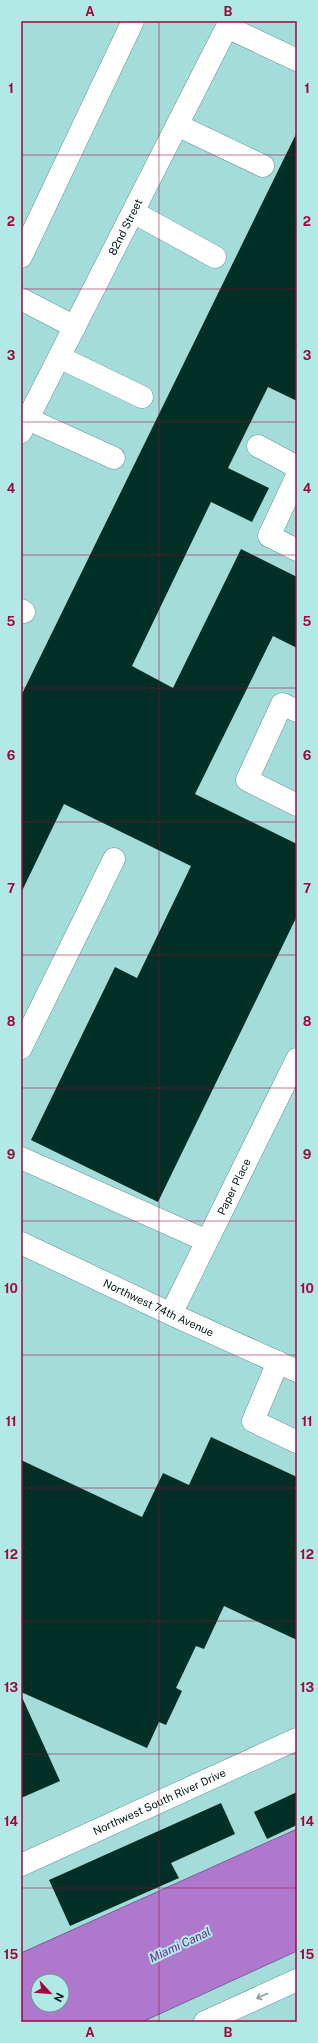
<svg xmlns="http://www.w3.org/2000/svg" width="318" height="2043" viewBox="0 0 318 2043" font-family="'Public Sans',sans-serif">
  <rect width="100%" height="100%" fill="#a3dcd9"/>
  <path fill="#ae79cd" stroke="#7b5c97" fill-rule="evenodd" d="M297 1829V1951L142 2022H21V1953ZM38 1981H62V2005H38Z"/>
  <path fill="#003025" d="M297 132V401L268 387 228 468 269 488 252 522 211 502 132 666 173 688 241 549 297 577V648L273 636 195 794 297 844V916L158 1202 31 1140 115 967 137 978 191 866 64 804 21 893V696Z
    M211 1437 297 1477V1640L224 1606 204 1649 196 1646 176 1688 182 1691 166 1725 159 1722 147 1748 21 1692V1460L142 1517 163 1473 189 1485Z
    M21 1695 60 1781 21 1798Z
    M297 1792V1825L267 1839 254 1812Z
    M221 1803 235 1834 171 1863 179 1878 70 1926 49 1880Z"/>
  <g fill="none" stroke-linecap="round" stroke-linejoin="round">
    <defs>
      <g id="minor">
        <path d="M227 27 297 60"/>
        <path d="M177 125 263 166"/>
        <path d="M133 212 215 257"/>
        <path d="M21 257 133 21"/>
        <path d="M21 299 75 327"/>
        <path d="M59 357 142 397"/>
        <path d="M28 419 114 458"/>
        <path id="s1" d="M21 432 230 21"/>
        <path d="M258 446 297 467"/>
        <path d="M297 476 269 536 297 550"/>
        <path d="M21 610 24 612"/>
        <path d="M297 711 282 704 247 780 297 805"/>
        <path d="M21 1048 114 859"/>
        <path d="M21 1158 207 1241"/>
        <path id="s2" d="M21 1243 171 1314 297 1371"/>
        <path id="s3" d="M171 1314 297 1059"/>
        <path d="M278 1362 253 1421 297 1442"/>
        <path id="s4" d="M21 1865 297 1739"/>
      </g>
      <path id="highway" d="M205 2022 297 1980"/>
    </defs>
    <use href="#minor" stroke="#609795" stroke-width="23"/>
    <use href="#highway" stroke="#609795" stroke-width="23"/>
    <use href="#minor" stroke="#fff" stroke-width="22"/>
    <use href="#highway" stroke="#fff" stroke-width="22"/>
  </g>
  <defs><path id="oneway-shaft" d="M-6 0H5M1.5-3L5.5 0L1.5 3" fill="none" stroke-width="1.6" stroke-linecap="round" stroke-linejoin="round"/></defs>
  <use stroke="#8e9898" href="#oneway-shaft" transform="translate(262 1996) rotate(156)"/>
  <path fill="none" stroke="#a3063b" stroke-width="1" stroke-opacity="0.55" d="M159 21V2022M21 155H297M21 289H297M21 422H297M21 555H297M21 688H297M21 822H297M21 955H297M21 1088H297M21 1221H297M21 1355H297M21 1488H297M21 1621H297M21 1754H297M21 1888H297"/>
  <g text-anchor="middle" dominant-baseline="central" stroke-width="4" stroke-linejoin="round" paint-order="stroke">
    <g font-size="11" fill="#041a19" stroke="#b0e9e6">
      <text stroke="none"><textPath href="#s1" startOffset="230">82nd Street</textPath></text>
      <text stroke="none"><textPath href="#s3" startOffset="142">Paper Place</textPath></text>
      <text stroke="none"><textPath href="#s2" startOffset="152">Northwest 74th Avenue</textPath></text>
      <text stroke="none"><textPath href="#s4" startOffset="152">Northwest South River Drive</textPath></text>
    </g>
    <g font-size="12" font-style="italic" fill="#6d2a8e" stroke="#b0e9e6">
      <text transform="translate(180 1945) rotate(-25)">Miami Canal</text>
    </g>
  </g>
  <rect width="318" height="2043" fill="none" stroke="#b0e9e6" stroke-width="44"/>
  <g transform="translate(50 1993) rotate(116)"><circle r="19" fill="#b0e9e6" stroke="#6b9694"/>
  <path d="M0-3L7 15L0 10L-7 15Z" fill="#a3063b"/>
  <text y="-6" font-size="11" font-weight="bold" text-anchor="middle" fill="#041a19">N</text>
  </g>
  <rect x="22" y="22" width="274" height="1999" fill="none" stroke="#a3063b" stroke-width="1.5"/>
  <g font-size="13" text-anchor="middle" font-weight="bold" fill="#a3063b">
    <text x="90" y="16">A</text>
    <text x="228" y="16">B</text>
    <text x="11" y="93">1</text>
    <text x="307" y="93">1</text>
    <text x="11" y="226">2</text>
    <text x="307" y="226">2</text>
    <text x="11" y="360">3</text>
    <text x="307" y="360">3</text>
    <text x="11" y="493">4</text>
    <text x="307" y="493">4</text>
    <text x="11" y="626">5</text>
    <text x="307" y="626">5</text>
    <text x="11" y="760">6</text>
    <text x="307" y="760">6</text>
    <text x="11" y="893">7</text>
    <text x="307" y="893">7</text>
    <text x="11" y="1026">8</text>
    <text x="307" y="1026">8</text>
    <text x="11" y="1159">9</text>
    <text x="307" y="1159">9</text>
    <text x="11" y="1293">10</text>
    <text x="307" y="1293">10</text>
    <text x="11" y="1426">11</text>
    <text x="307" y="1426">11</text>
    <text x="11" y="1559">12</text>
    <text x="307" y="1559">12</text>
    <text x="11" y="1692">13</text>
    <text x="307" y="1692">13</text>
    <text x="11" y="1826">14</text>
    <text x="307" y="1826">14</text>
    <text x="11" y="1959">15</text>
    <text x="307" y="1959">15</text>
    <text x="90" y="2037">A</text>
    <text x="228" y="2037">B</text>
  </g>
</svg>
